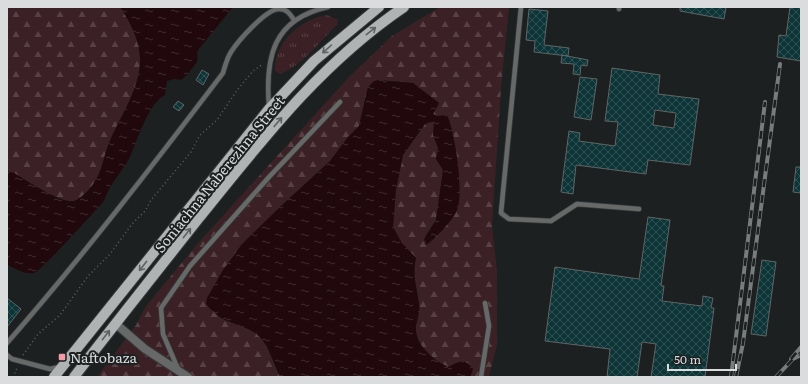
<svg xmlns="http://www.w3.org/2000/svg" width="808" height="384" viewBox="0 0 808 384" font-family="Literata,serif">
  <defs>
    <pattern id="grass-tufts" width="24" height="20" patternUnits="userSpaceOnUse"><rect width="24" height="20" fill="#3b2125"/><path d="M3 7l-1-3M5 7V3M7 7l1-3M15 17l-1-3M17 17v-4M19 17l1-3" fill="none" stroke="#574144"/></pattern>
    <pattern id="forest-firs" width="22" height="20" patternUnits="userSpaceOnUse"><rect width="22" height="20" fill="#3b2125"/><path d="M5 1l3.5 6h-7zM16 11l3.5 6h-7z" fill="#574144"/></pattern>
    <pattern id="water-ripples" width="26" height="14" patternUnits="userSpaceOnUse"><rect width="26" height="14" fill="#20080d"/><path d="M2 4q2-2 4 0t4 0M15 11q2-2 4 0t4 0" fill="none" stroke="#402b30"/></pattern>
    <pattern id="building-cross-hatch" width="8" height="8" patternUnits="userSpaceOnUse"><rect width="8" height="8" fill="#0d3538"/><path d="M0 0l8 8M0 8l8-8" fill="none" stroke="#305254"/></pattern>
  </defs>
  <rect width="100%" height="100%" fill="#1c2020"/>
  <path fill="url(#grass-tufts)" d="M327 15 338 20 337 25C320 41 302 66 280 74L275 71C274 42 301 19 327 15Z"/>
  <path fill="url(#forest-firs)" d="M7 7H120C131 23 141 43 140 63 138 92 120 117 109 143 104 155 102 172 94 183 89 189 80 202 71 201 56 201 28 181 14 173L7 171Z
    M440 7H509L501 88 492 226 497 271V344L489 377H470L473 369C464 358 459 362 448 367 433 359 414 345 416 325 418 318 420 311 419 304 417 288 412 275 416 258L402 244 393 227 396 190 403 155 425 124 430 122 435 123 433 135 438 148 436 159 443 170 436 220 425 236 432 241C438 234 454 218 457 210 464 192 455 132 447 115L437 116 433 114 439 103 413 83 379 80 368 87 359 126 348 137 330 161 275 212 206 304 224 320 245 327 258 335 266 345 280 377H97L136 325 146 306 199 242 349 77 392 36Z"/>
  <path fill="url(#water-ripples)" d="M120 7H233L198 50 197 62 187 75 181 80 175 79 167 81 165 95C148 103 137 142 129 159 120 174 109 185 104 201 94 212 42 270 34 273 25 275 15 268 7 265V171L14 173C26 180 61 204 74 201 81 199 90 189 94 183 102 172 104 155 109 143 120 117 138 92 140 63 141 43 131 23 120 7Z
    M379 80 413 83 439 103 433 114 437 116 447 115C455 132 464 193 457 210 454 219 435 239 426 245L424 239 436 220 443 170 436 159 438 148 433 135 434 123 430 122 425 124 403 155 396 190 393 227 402 243 416 258C412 275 417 288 419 304 420 311 418 318 416 325 414 345 433 359 448 367 459 362 464 357 473 369L470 377H280C274 364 269 346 259 336 249 327 236 325 225 320 217 316 211 310 206 304L207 298 223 270 242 244 282 205 330 161 348 137 359 126 368 87 374 81Z"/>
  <path fill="url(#building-cross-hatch)" stroke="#5f6464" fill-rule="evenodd" d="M680 7H726L724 19 680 11Z
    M790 7H801V61L777 57 779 35 786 36Z
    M529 9 548 11 544 45 569 48 568 56 534 52 535 41 526 40Z
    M562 55 588 60 587 66 581 65 580 75 573 74 574 64 561 63Z
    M612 68 660 75 658 94 699 99 690 165 648 160 646 174 576 165 573 194 561 192 569 131 580 133 579 141 615 146 618 122 605 121ZM655 110 676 113 674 128 653 125Z
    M202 70 209 74 203 85 196 80Z
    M580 77 597 79 591 120 574 117Z
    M178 101 184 105 179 111 173 107Z
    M796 167H801V193L793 192Z
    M648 217 670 220 661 286H664L662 301 702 306 703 296 713 298 711 308H714L705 377H651L656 344 642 342 637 377H607L610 349 545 341 555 267 639 279Z
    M762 260 776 262 766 336 751 334Z
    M7 298 21 309 7 327Z"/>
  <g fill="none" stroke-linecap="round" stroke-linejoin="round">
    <defs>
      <path id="service" d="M521 7 501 213 509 219 551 221 577 204 639 209
        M619 7V9
        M269 107C265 57 273 19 328 7
        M7 343C83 256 153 165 223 73 225 66 227 58 231 52 238 41 266 9 279 9 287 9 290 14 294 20
        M7 355 12 359 50 369 59 367
        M178 369 163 334 161 308 190 266 269 177 340 102
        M481 377 489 326 485 303"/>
      <path id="minor" d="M116 324 145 349 188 377"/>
      <path id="primary" d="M54 377 269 109 314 61 379 7
        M74 377C115 324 157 271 199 218 262 140 320 64 404 7"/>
    </defs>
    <use href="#service" stroke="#373a3a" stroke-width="6"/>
    <use href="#minor" stroke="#373a3a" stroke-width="10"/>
    <use href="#primary" stroke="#373a3a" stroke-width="12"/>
    <path stroke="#5e6161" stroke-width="1.5" stroke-dasharray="1 3" stroke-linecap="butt" d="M23 355 38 334 60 315 88 276 110 254 132 224 145 211 151 200 191 152 200 135 217 120 238 89 253 71 263 64
      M13 377 17 368"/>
    <use href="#service" stroke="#676969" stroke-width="4.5"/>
    <use href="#minor" stroke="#676969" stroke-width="8"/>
    <use href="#primary" stroke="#afb3b4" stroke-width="10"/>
    <defs>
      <path id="rail" d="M791 359 801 347
        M731 377 765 102
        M736 377 743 343 780 64
        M776 377 793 359 801 355"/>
    </defs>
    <use href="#rail" stroke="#797c7c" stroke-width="4"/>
    <use href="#rail" stroke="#1c2020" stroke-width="2.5" stroke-dasharray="8" stroke-linecap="butt"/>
  </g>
  <defs><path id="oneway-shaft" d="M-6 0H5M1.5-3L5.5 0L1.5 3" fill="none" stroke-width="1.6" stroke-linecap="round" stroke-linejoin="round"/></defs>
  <g stroke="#5e6263">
    <use href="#oneway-shaft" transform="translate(371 31) rotate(-38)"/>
    <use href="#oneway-shaft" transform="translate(327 49) rotate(138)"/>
    <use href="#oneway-shaft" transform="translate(278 122) rotate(-50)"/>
    <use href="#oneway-shaft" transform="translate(187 233) rotate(-52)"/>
    <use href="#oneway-shaft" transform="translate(143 266) rotate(128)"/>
    <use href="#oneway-shaft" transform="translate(106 335) rotate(-52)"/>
  </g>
  <rect fill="#f39aa8" stroke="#1c2020" stroke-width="1.5" x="58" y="353" width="8" height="8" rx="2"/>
  <g text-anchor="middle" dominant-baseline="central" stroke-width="4" stroke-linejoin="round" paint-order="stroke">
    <g font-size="14" fill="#dadcdd" stroke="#1c2020">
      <text transform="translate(219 174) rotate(-51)">Soniachna Naberezhna Street</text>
    </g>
    <g font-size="14" fill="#dadcdd" stroke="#1c2020" text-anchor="start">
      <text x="70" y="357">Naftobaza</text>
    </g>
  </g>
  <rect width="808" height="384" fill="none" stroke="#dadcdd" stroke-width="16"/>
  <path d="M668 364v6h68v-6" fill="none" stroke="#dadcdd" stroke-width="2"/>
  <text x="674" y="364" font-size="12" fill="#dadcdd" stroke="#1c2020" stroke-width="3" paint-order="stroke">50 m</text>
</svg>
